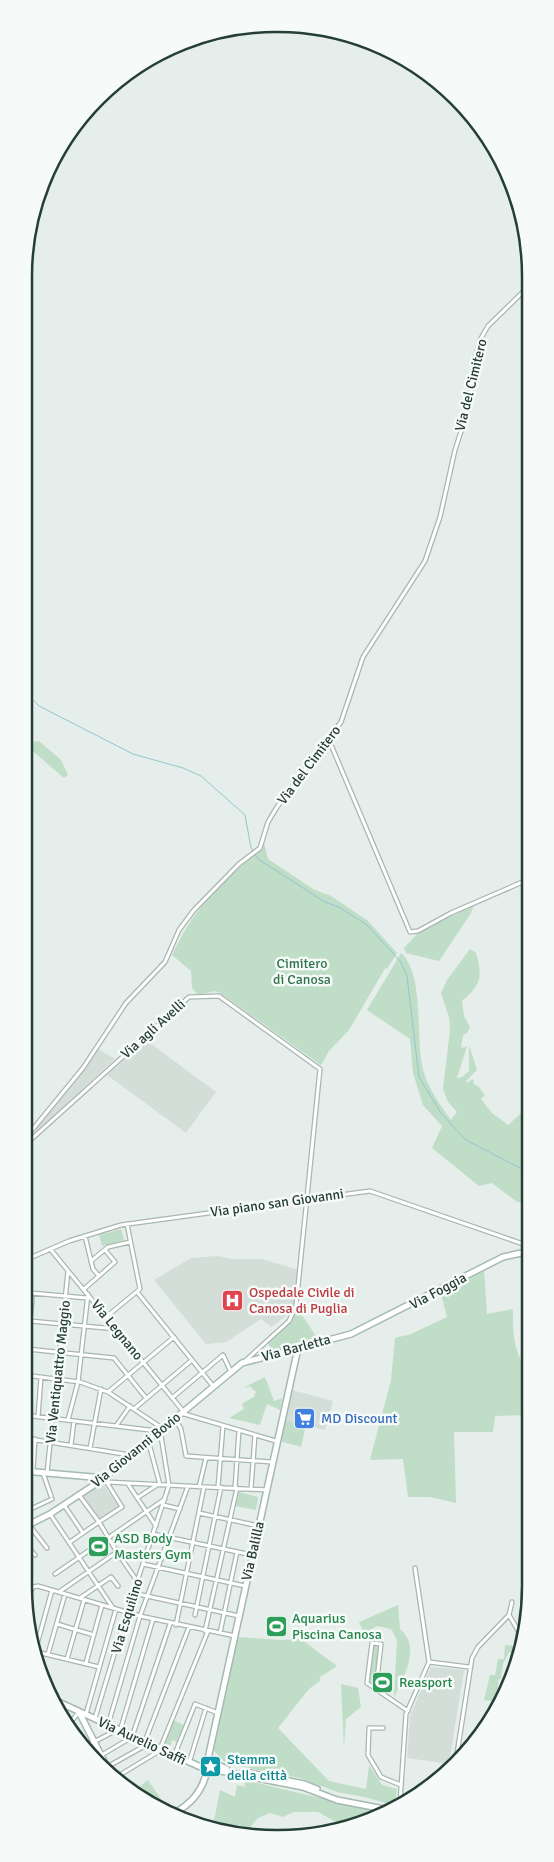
<svg xmlns="http://www.w3.org/2000/svg" width="554" height="1862" viewBox="0 0 554 1862" font-family="Signika,sans-serif">
  <rect width="100%" height="100%" fill="#e5eeea"/>
  <path fill="#d4ded9" d="M146 1040 216 1092 186 1133 107 1075Z
    M98 1049 115 1059 37 1131 35 1129 83 1071Z
    M217 1256 232 1259H262L299 1270 294 1303 289 1314 271 1327 261 1319 226 1342 206 1344 154 1280 191 1258Z
    M292 1390 333 1401 325 1430 285 1420Z
    M102 1483 119 1507 99 1520 82 1496Z
    M431 1667 464 1670 449 1764 407 1758 410 1716Z"/>
  <path fill="#c0ddc7" d="M27 739 31 742 39 741 61 760 68 775 64 778 27 746Z
    M264 843 268 859 313 889 331 896 368 921 397 953 387 969 386 967 349 1030 329 1051 321 1065 220 993 215 991 198 995 192 988 191 971 172 955C185 927 201 904 223 883 237 869 252 858 264 843Z
    M474 905 471 913 439 961 406 953 404 948 418 933Z
    M470 949 476 953C483 977 481 985 462 1001L464 1016 470 1027 467 1033 463 1035 461 1048 467 1046 457 1078 462 1077 469 1071V1045L477 1070 466 1081 467 1083 473 1079 474 1084 479 1087 485 1095 481 1099 492 1113 508 1125 526 1109V1167L509 1157 521 1163 526 1168V1202H517L492 1183 479 1186 432 1148 442 1126 423 1105 413 1073 410 1039 367 1010 401 953C424 973 416 1036 422 1065 426 1085 439 1104 451 1120L457 1112 448 1102 443 1089 450 1030 449 1017 441 993 447 980Z
    M121 1229 124 1240 102 1246 99 1235Z
    M484 1271 487 1314 513 1309C513 1332 513 1349 526 1369L523 1379 526 1382V1415L495 1416 493 1432H454L456 1503 430 1497H408L403 1459 370 1460 391 1380 395 1338 411 1334 447 1317 441 1294Z
    M297 1308 318 1339 273 1351 267 1342 292 1318Z
    M265 1377 274 1401 282 1398 280 1410 267 1404 260 1425 229 1418 244 1409 242 1404 255 1396 254 1395 256 1392 249 1386 246 1388 245 1387Z
    M285 1420 306 1425 301 1447 280 1441Z
    M239 1492 258 1497 256 1510 235 1506Z
    M398 1605 400 1629C422 1648 403 1677 394 1698L397 1640 391 1629 377 1626 370 1630V1640H367L359 1622Z
    M237 1637 281 1640 301 1639 337 1666 319 1678 321 1680 309 1689 278 1728 329 1781 366 1789 369 1765 382 1785 397 1789 395 1803 391 1805 369 1798 337 1792 300 1778 227 1764 213 1750Z
    M516 1638 520 1647 517 1654 509 1652 503 1664 501 1678 498 1680V1701L490 1718 493 1701 484 1700 490 1675H495L498 1659H504L505 1645 515 1646Z
    M373 1646H379L375 1686 369 1681Z
    M341 1684 358 1688 361 1707 346 1719 344 1748Z
    M173 1720 184 1725 177 1742 172 1740 169 1750 163 1747Z
    M148 1780 161 1799 154 1804 147 1798 139 1787Z
    M244 1780 379 1812 345 1827 318 1812H294L283 1817 270 1813 258 1818 247 1831 214 1821 220 1790 235 1797 237 1785 245 1787Z"/>
  <g fill="none" stroke-linecap="round" stroke-linejoin="round">
    <path stroke="#91c7cf" stroke-width="1" d="M27 694 39 706 133 754 183 768 201 776 245 815 251 848 258 859 325 902 339 907 367 925 400 961 407 976 419 1077 441 1113 466 1140 526 1171"/>
    <defs>
      <path id="street" d="M329 740 410 932 418 931 451 913 527 880
        M25 1142 28 1135 83 1068 126 1003 165 962 179 930 194 910 239 864 260 848 268 822 277 807 341 722 363 657 425 561 440 517 455 450 469 407 474 363 480 340 488 326 528 287
        M25 1145 189 997 219 996 320 1069 296 1306 289 1321 245 1361
        M85 1236 93 1269 99 1276
        M51 1250 183 1411
        M25 1260 69 1241 121 1225 370 1191 526 1245
        M91 1261 108 1247 130 1242
        M84 1289 115 1262 105 1250
        M137 1292 213 1386
        M31 1293 87 1298
        M106 1317 140 1289 127 1224
        M30 1321 116 1329
        M27 1349 114 1358 146 1398
        M24 1375 80 1382 108 1392 162 1428
        M24 1382 32 1300 25 1273
        M108 1392 174 1337
        M172 1398 223 1355 231 1372
        M134 1409 192 1360
        M181 1413 276 1441
        M24 1415 158 1431
        M38 1417 41 1377
        M175 1419 181 1429 186 1456 272 1462
        M68 1420 78 1382 88 1294
        M116 1426 130 1406
        M24 1438 130 1455
        M148 1440 160 1485
        M71 1445 74 1421
        M90 1448 101 1389
        M33 1471 35 1439
        M43 1473 51 1496
        M47 1473 68 1271
        M107 1482 267 1490
        M128 1484 156 1526
        M199 1487 206 1458
        M218 1487 223 1426
        M235 1488 239 1430
        M251 1489 255 1435
        M79 1495 99 1522 122 1507 104 1478
        M137 1498 157 1485
        M64 1505 83 1533
        M163 1505 180 1509
        M33 1508 52 1499
        M199 1513 259 1526
        M50 1514 113 1608
        M29 1525 47 1548
        M153 1534 252 1555
        M108 1538 165 1499
        M70 1542 99 1522 117 1552
        M24 1543 35 1555
        M24 1560 29 1566
        M143 1564 245 1586
        M55 1574 97 1545
        M59 1592 117 1552 137 1581
        M133 1593 239 1616
        M80 1598 111 1577 118 1586
        M26 1599 33 1587 38 1586 140 1616 235 1636
        M195 1615 221 1487
        M509 1615 523 1639
        M509 1615 512 1602
        M57 1624 94 1635
        M176 1625 204 1487
        M205 1631 237 1488
        M220 1633 237 1552
        M36 1648 52 1590
        M37 1652 99 1667
        M48 1654 65 1594
        M67 1659 84 1600
        M429 1662 469 1667
        M86 1663 102 1605
        M376 1689 381 1644 372 1643 367 1683 408 1711
        M86 1714 116 1609
        M95 1718 127 1612 169 1485 160 1430
        M69 1724 79 1712
        M108 1725 140 1616 188 1486
        M383 1728H369L368 1755 381 1777 401 1785
        M120 1731 153 1619
        M145 1741 189 1627
        M84 1747 117 1730
        M160 1749 208 1631
        M174 1756 195 1704 218 1713
        M95 1759 132 1737 170 1624
        M456 1760 472 1658 478 1647 509 1615
        M189 1763 206 1708
        M107 1767 148 1744
        M118 1776 161 1750
        M400 1802 406 1714 429 1662 415 1568"/>
      <path id="secondary" d="M24 1471 104 1478
        M24 1527 50 1514 100 1481 242 1363 351 1334 503 1257 526 1252
        M54 1700 205 1769
        M79 1712 108 1769
        M211 1762 207 1763 205 1766 209 1772 221 1771 303 1787 337 1800 384 1809
        M211 1762 227 1769
        M207 1763 298 1348
        M250 1773 304 1784 317 1789
        M173 1814C191 1804 202 1792 207 1771"/>
    </defs>
    <use href="#street" stroke="#a8b6b1" stroke-width="5.5"/>
    <use href="#secondary" stroke="#a4b9b1" stroke-width="8"/>
    <use href="#street" stroke="#fff" stroke-width="3"/>
    <use href="#secondary" stroke="#fff" stroke-width="5"/>
  </g>
  <defs>
    <symbol id="hospital-square" viewBox="-11 -11 22 22"><rect x="-9" y="-9" width="18" height="18" rx="4" fill="#e0444e" stroke="#f6faf8"/><path d="M-5-5h3v3.5h4V-5h3V5h-3V1.5h-4V5h-3Z" fill="#fff"/></symbol>
    <symbol id="supermarket-square" viewBox="-11 -11 22 22"><rect x="-9" y="-9" width="18" height="18" rx="4" fill="#3f7fe0" stroke="#f6faf8"/><path d="M-6-5.5h2.5l.6 2H6L4.5 2H-2.5L-4.4-4H-6ZM-1.5 3.2a1.3 1.3 0 1 0 .1 0ZM3 3.2a1.3 1.3 0 1 0 .1 0Z" fill="#fff"/></symbol>
    <symbol id="stadium-square" viewBox="-11 -11 22 22"><rect x="-9" y="-9" width="18" height="18" rx="4" fill="#2e9e5b" stroke="#f6faf8"/><path d="M0-5a6.5 5 0 1 0 0 10a6.5 5 0 1 0 0-10ZM-3.5-1.8h7v3.6h-7Z" fill="#fff"/></symbol>
    <symbol id="sight-square" viewBox="-11 -11 22 22"><rect x="-9" y="-9" width="18" height="18" rx="4" fill="#0f9aa8" stroke="#f6faf8"/><path d="M0-6L1.8-2.2L6-1.7L2.9 1.2L3.7 5.4L0 3.3L-3.7 5.4L-2.9 1.2L-6-1.7L-1.8-2.2Z" fill="#fff"/></symbol>
  </defs>
  <g fill-rule="evenodd">
    <use href="#hospital-square" x="220" y="1288" width="25" height="25"/>
    <use href="#supermarket-square" x="292" y="1406" width="25" height="25"/>
    <use href="#stadium-square" x="86" y="1534" width="25" height="25"/>
    <use href="#stadium-square" x="264" y="1614" width="25" height="25"/>
    <use href="#stadium-square" x="370" y="1670" width="25" height="25"/>
    <use href="#sight-square" x="198" y="1754" width="25" height="25"/>
  </g>
  <g text-anchor="middle" dominant-baseline="central" stroke-width="5" stroke-linejoin="round" paint-order="stroke">
    <g font-size="14" fill="#253f37" stroke="#f6faf8">
      <text transform="translate(471 385) rotate(-76)">Via del Cimitero</text>
      <text transform="translate(309 765) rotate(-53)">Via del Cimitero</text>
      <text transform="translate(153 1029) rotate(-42)">Via agli Avelli</text>
      <text transform="translate(277 1203) rotate(-8)">Via piano san Giovanni</text>
      <text transform="translate(438 1291) rotate(-28)">Via Foggia</text>
      <text transform="translate(117 1330) rotate(51)">Via Legnano</text>
      <text transform="translate(296 1348) rotate(-15)">Via Barletta</text>
      <text transform="translate(58 1372) rotate(-84)">Via Ventiquattro Maggio</text>
      <text transform="translate(136 1450) rotate(-39)">Via Giovanni Bovio</text>
      <text transform="translate(253 1551) rotate(-77)">Via Balilla</text>
      <text transform="translate(127 1616) rotate(-73)">Via Esquilino</text>
      <text transform="translate(142 1741) rotate(25)">Via Aurelio Saffi</text>
    </g>
    <g font-size="14" fill="#31744a" stroke="#f6faf8">
      <text x="302" y="963">Cimitero<tspan x="302" dy="16">di Canosa</tspan></text>
    </g>
    <g font-size="14" fill="#be3a42" stroke="#f6faf8" text-anchor="start">
      <text x="249" y="1292">Ospedale Civile di<tspan x="249" dy="16">Canosa di Puglia</tspan></text>
    </g>
    <g font-size="14" fill="#366cbe" stroke="#f6faf8" text-anchor="start">
      <text x="321" y="1418">MD Discount</text>
    </g>
    <g font-size="14" fill="#27864d" stroke="#f6faf8" text-anchor="start">
      <text x="114" y="1538">ASD Body<tspan x="114" dy="16">Masters Gym</tspan></text>
      <text x="292" y="1618">Aquarius<tspan x="292" dy="16">Piscina Canosa</tspan></text>
      <text x="399" y="1682">Reasport</text>
    </g>
    <g font-size="14" fill="#0d838f" stroke="#f6faf8" text-anchor="start">
      <text x="227" y="1759">Stemma<tspan x="227" dy="16">della città</tspan></text>
    </g>
  </g>
  <path d="M0 0H554V1862H0ZM276 32H278A244 244 0 0 1 522 276V1586A244 244 0 0 1 278 1830H276A244 244 0 0 1 32 1586V276A244 244 0 0 1 276 32Z" fill="#f6faf8" fill-rule="evenodd"/>
  <path fill="none" stroke="#253f37" stroke-width="2.5" d="M276 32H278A244 244 0 0 1 522 276V1586A244 244 0 0 1 278 1830H276A244 244 0 0 1 32 1586V276A244 244 0 0 1 276 32Z"/>
</svg>
